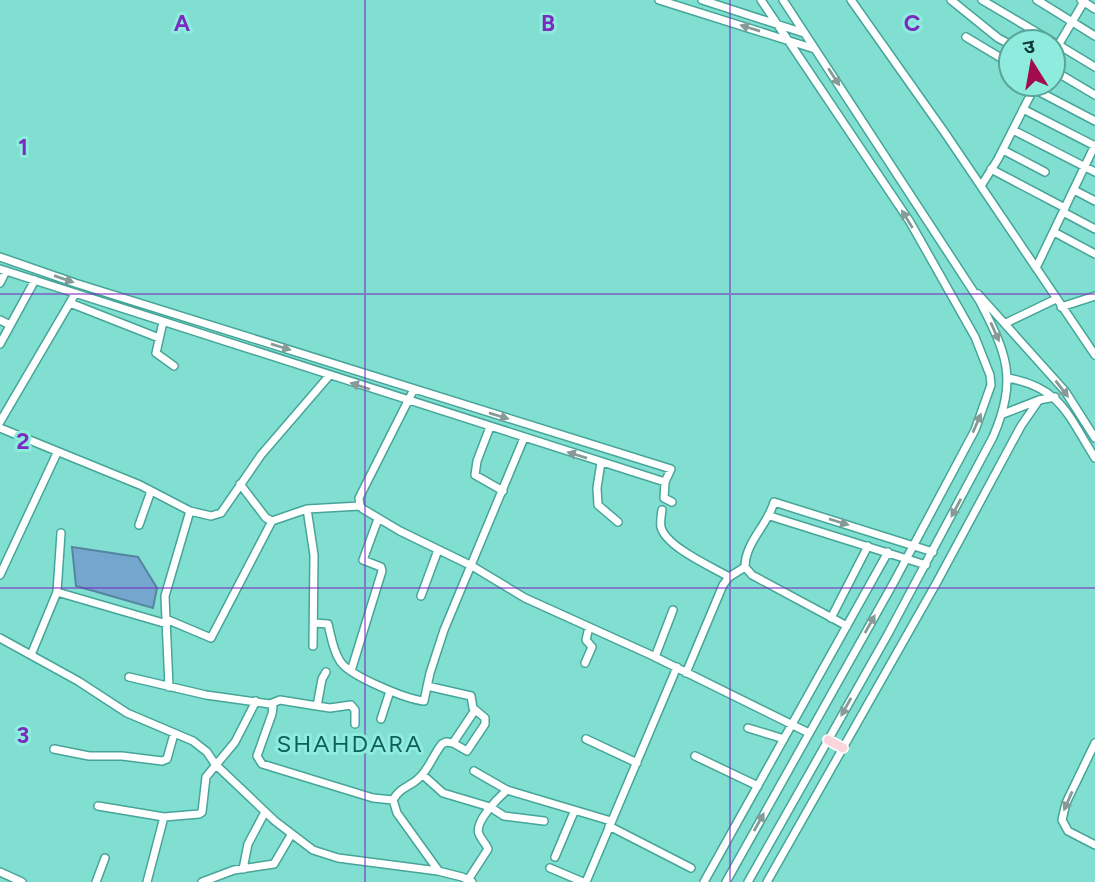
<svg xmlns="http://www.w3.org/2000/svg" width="1095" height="882" viewBox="0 0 1095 882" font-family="Figtree,'Noto Sans Devanagari',sans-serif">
  <rect width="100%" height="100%" fill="#81dfd1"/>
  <path fill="#74a6ce" stroke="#55859f" stroke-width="2" d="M72 547 138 557 157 588 153 608 76 586Z"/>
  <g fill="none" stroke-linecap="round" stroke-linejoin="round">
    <defs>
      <path id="minor" d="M659 0 815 49
        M702 0 804 33
        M851 0 945 133 1095 355
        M951 0 998 38 1011 45
        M982 0 1053 42
        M1037 0 1095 36
        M1081 0 1095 9
        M966 37 1011 64
        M1057 44 1095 67
        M1053 54 1085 0
        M1053 70 1095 95
        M1034 89 1095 121
        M1023 109 1095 146
        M1013 130 1095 172
        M1003 150 1045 172
        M991 169 1065 208
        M981 186 998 159 1036 84
        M1074 190 1095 201
        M1063 212 1095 229
        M1054 232 1095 254
        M0 257 75 283 671 469 665 482 664 498 672 502
        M1036 268 1095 145
        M0 269 665 482
        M0 283 6 271
        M978 294 1065 391 1095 438
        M70 303 159 338
        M1061 307 1095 296
        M0 320 10 325
        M163 322 156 353 174 366
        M1006 323 1056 299
        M0 344 35 280
        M1008 378C1062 388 1068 416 1095 458
        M414 389 359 498 360 506 363 509 400 531 472 566 525 598 651 655 809 733
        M1003 414 1039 400 1055 397
        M0 422 75 294
        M490 427 477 461 475 475 503 491
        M0 428 140 485 190 511 211 516 221 513 261 455 329 376
        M601 462 597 488 598 505 618 522
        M240 484 266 518 272 521 307 509 360 506
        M307 509 314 555 313 646
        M662 510C661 516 660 522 661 527 666 547 712 567 729 577
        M770 516 926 565
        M139 525 151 491
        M61 533 57 592 167 624
        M0 575 57 453
        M421 596 438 550
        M831 618 868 546
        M166 619 165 596 190 511
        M314 623 328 624C331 636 333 651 340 661 349 676 406 699 424 701L430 673 444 630 524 438
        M847 626 752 575 745 567C745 542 768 525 774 502L933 552
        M0 638 78 681 127 713 193 741 207 752 215 764 275 821 313 850 338 858 438 871 462 877 472 882
        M31 655 57 592
        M655 657 673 610
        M585 663 592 647 586 640 589 627
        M351 671 382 571 381 567 363 560 378 519
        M326 672 322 679 317 706 330 708 351 705 355 710V724
        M686 673 723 585 729 577 745 567
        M129 677 206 695 270 704 273 707 272 714 257 756 262 764 373 798 393 800
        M427 686 471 696 473 708 485 718V724L467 751 453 743
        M169 687 166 619 211 638 272 521
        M270 704 280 700 317 706
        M381 719 390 691
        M748 728 784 739
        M586 739 637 763
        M1095 743 1066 803 1062 820 1068 831 1095 845
        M54 749 89 756H122L162 761 167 759 174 734
        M695 756 758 786
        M474 771 507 790 611 821
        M423 775 443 793 490 807 504 816 544 821
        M98 806 164 817
        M609 826 691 868
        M555 857 574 812
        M550 868 583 882
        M243 869 248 844 265 812
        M438 870 397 813 393 800C400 787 410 787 419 778 429 769 433 755 442 744L446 742 453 743 475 710
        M0 872 22 882
        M468 880 488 849C486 844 481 839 479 834 474 822 498 798 507 790
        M96 882 105 858
        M147 882 164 817 199 814 202 812 206 777 235 742 256 701
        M202 882 234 870 274 864 291 835
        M586 882 677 667
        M704 882 888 552
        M726 882 894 582 975 430 991 385 990 375 975 337 910 222 761 0
        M748 882 888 634 993 437C1018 378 1007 354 979 300L783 0
        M767 882 937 582 1021 426 1039 400"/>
      <path id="major" d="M828 740 843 748"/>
    </defs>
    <use href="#minor" stroke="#45a598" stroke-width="10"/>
    <use href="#major" stroke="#fff" stroke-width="12"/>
    <use href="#minor" stroke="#fff" stroke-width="7"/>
    <use href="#major" stroke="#fad5dd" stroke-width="9"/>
  </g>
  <defs><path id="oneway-solid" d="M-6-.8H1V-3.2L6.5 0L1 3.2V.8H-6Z" transform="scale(1.75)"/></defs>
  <g fill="#869b98">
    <use href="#oneway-solid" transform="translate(750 28) rotate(-163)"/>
    <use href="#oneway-solid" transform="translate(834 77) rotate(57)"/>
    <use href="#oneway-solid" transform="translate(907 219) rotate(-122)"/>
    <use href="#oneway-solid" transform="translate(64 279) rotate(19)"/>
    <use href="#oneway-solid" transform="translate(995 332) rotate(66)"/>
    <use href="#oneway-solid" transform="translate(281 347) rotate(17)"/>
    <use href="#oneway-solid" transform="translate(360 386) rotate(-162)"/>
    <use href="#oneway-solid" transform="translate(1062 389) rotate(52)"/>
    <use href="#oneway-solid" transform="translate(499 416) rotate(17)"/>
    <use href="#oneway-solid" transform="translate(977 423) rotate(-66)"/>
    <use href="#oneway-solid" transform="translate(577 455) rotate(-163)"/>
    <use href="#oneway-solid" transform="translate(956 508) rotate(118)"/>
    <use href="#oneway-solid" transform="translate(839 522) rotate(17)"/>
    <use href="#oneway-solid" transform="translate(870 624) rotate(-61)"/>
    <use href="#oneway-solid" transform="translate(846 707) rotate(119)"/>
    <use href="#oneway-solid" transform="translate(1068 801) rotate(114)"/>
    <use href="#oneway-solid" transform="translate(759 822) rotate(-61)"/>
  </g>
  <path fill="none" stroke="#7b2cbf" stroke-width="2" stroke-opacity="0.55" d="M365 0V882M730 0V882M0 294H1095M0 588H1095"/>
  <g text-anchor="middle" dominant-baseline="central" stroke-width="6" stroke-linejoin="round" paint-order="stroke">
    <g font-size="24" letter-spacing="2" fill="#0f6057" stroke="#8eecde">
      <text x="350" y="743">SHAHDARA</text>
    </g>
  </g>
  <g font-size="23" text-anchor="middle" font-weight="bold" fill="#7b2cbf" stroke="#8eecde" stroke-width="6" stroke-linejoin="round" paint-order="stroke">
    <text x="182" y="31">A</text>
    <text x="548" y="31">B</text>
    <text x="912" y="31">C</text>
    <text x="23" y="155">1</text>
    <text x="23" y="449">2</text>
    <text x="23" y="743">3</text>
  </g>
  <g transform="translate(1032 63) rotate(349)"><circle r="33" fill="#8eecde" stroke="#5ba499" stroke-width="2"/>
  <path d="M0-5L12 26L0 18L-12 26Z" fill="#a20c4e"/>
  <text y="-10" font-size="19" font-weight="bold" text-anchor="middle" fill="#0e3732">उ</text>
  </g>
</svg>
